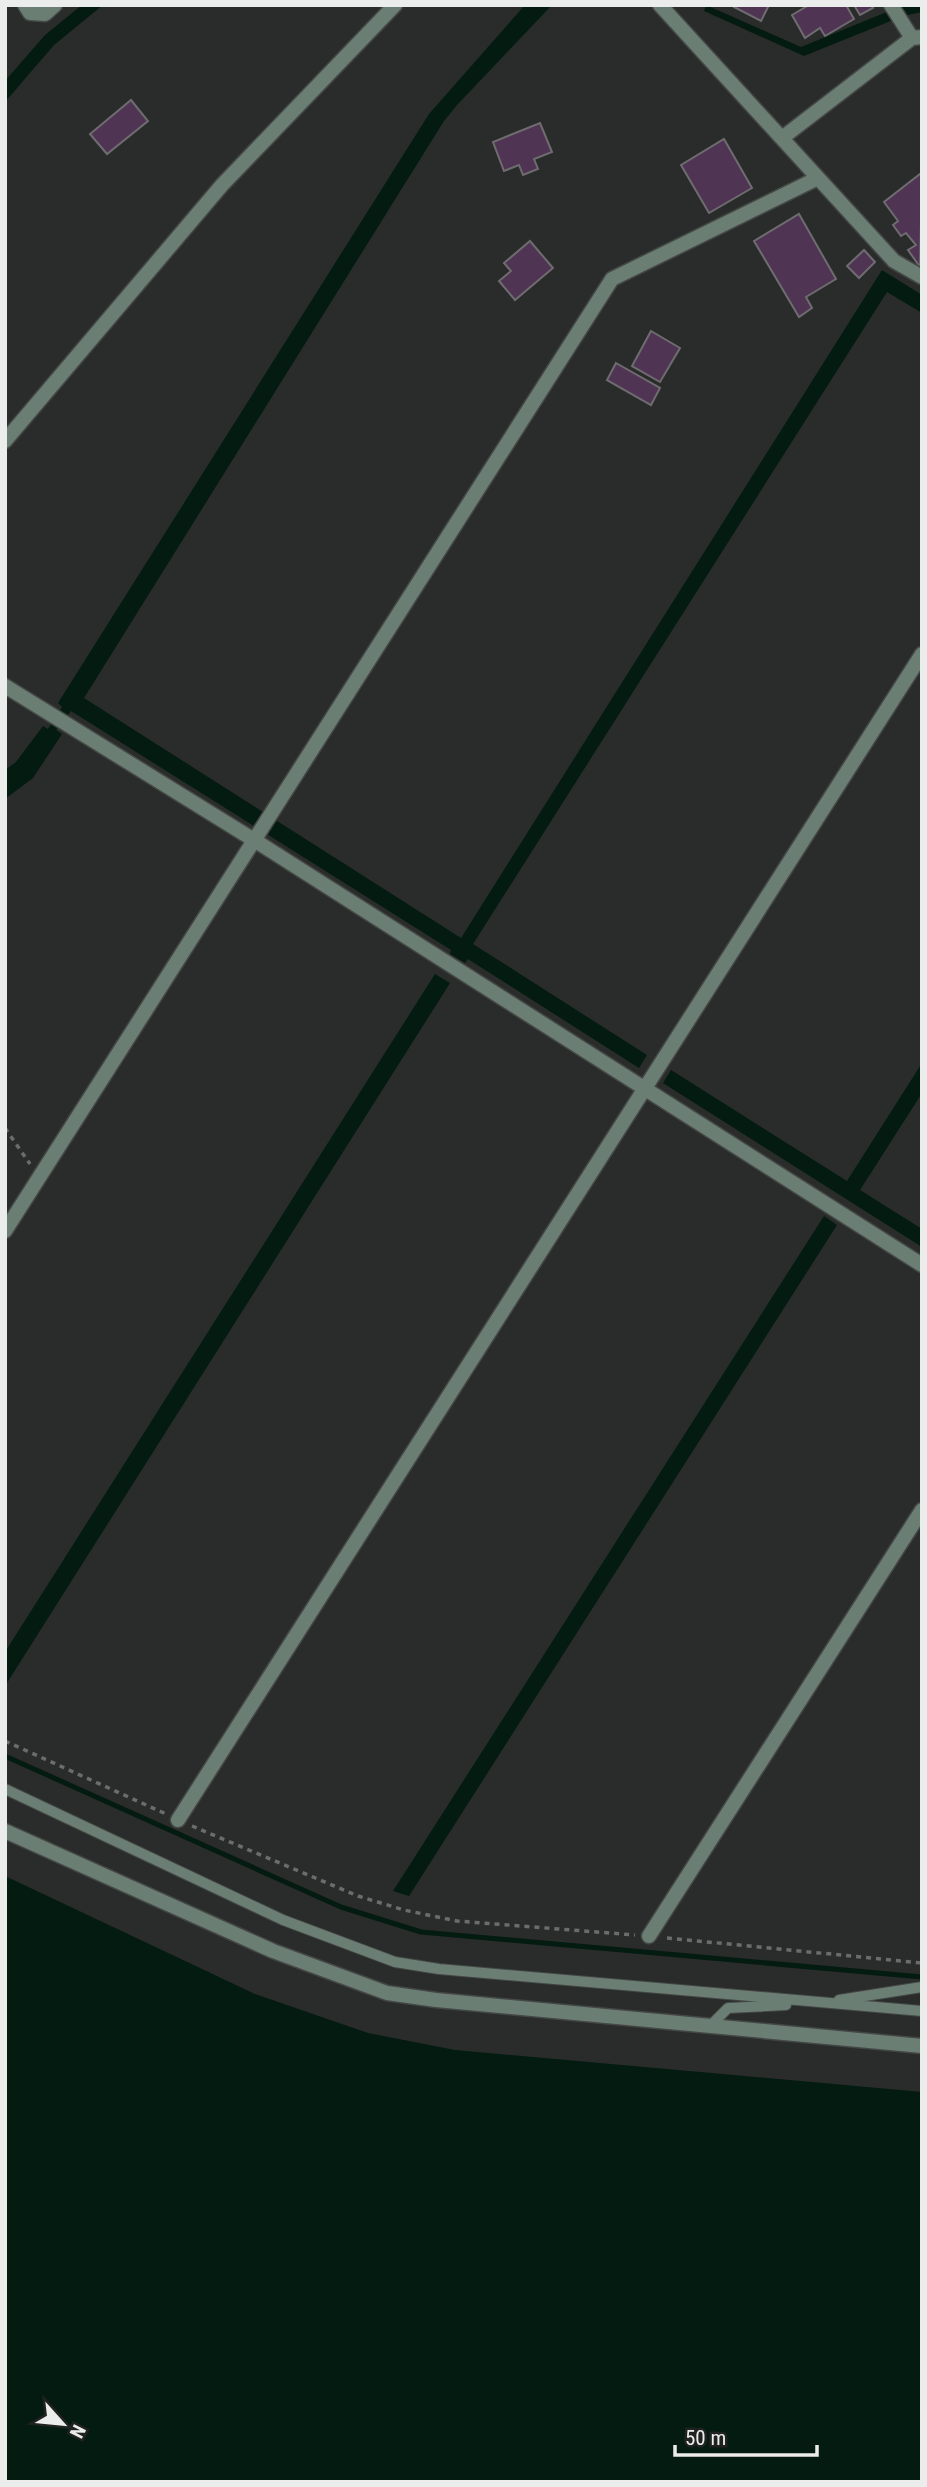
<svg xmlns="http://www.w3.org/2000/svg" width="927" height="2487" viewBox="0 0 927 2487" font-family="'Roboto Condensed',sans-serif">
  <rect width="100%" height="100%" fill="#292c2a"/>
  <path fill="#031b10" d="M82 5H103L54 45 5 102V81L45 35Z
    M525 5H552L457 105 444 121 84 698 461 938 882 270 922 295V313L887 292 473 944 647 1055 639 1068 468 959 465 963 450 954 451 950 71 711 56 730 62 734 33 778 5 799V770L16 762 43 726 48 729 62 707 58 703 429 114Z
    M706 5 801 47 899 7 922 5V12L903 16 804 56 704 11Z
    M435 974 450 983 5 1686V1652Z
    M922 1063V1093L860 1190 922 1229V1247L663 1083 671 1070 847 1181Z
    M824 1216 837 1225 409 1896 393 1891Z
    M5 1876 255 1994 368 2033 455 2050 922 2092V2482H5Z"/>
  <g fill="none" stroke-linecap="round" stroke-linejoin="round">
    <path stroke="#031b10" stroke-width="5" d="M5 1756 341 1907 421 1932 922 1977"/>
  </g>
  <path fill="#503454" stroke="#6e6c6f" stroke-width="2" d="M735 5H769L761 21 734 7Z
    M809 5H846L854 19 825 36 820 28 805 38 792 15Z
    M854 5H871L873 8 860 15Z
    M131 100 148 121 107 154 90 134Z
    M540 123 552 152 534 159 538 169 523 175 519 165 504 171 493 142Z
    M724 139 752 188 709 213 681 165Z
    M920 174 922 177 920 267 908 250 916 245 906 233 901 236 893 225 898 221 884 202Z
    M799 214 836 279 806 297 812 308 799 317 754 241Z
    M530 241 553 268 515 300 499 281 511 271 504 263Z
    M864 250 875 262 859 278 847 266Z
    M651 331 680 348 660 382 632 366Z
    M616 363 660 388 651 405 607 380Z"/>
  <g fill="none" stroke-linecap="round" stroke-linejoin="round">
    <defs>
      <path id="lane" d="M5 1789 283 1920 395 1962 439 1969 922 2011
        M839 2000 922 1987
        M710 2026 728 2008 786 2005"/>
      <path id="street" d="M25 5 30 13 45 14 55 5
        M660 5 894 261 922 277
        M891 5 912 38
        M782 138 912 38 922 37
        M5 441 222 185 395 5
        M5 686 254 840 922 1265
        M5 1231 612 279 818 178
        M178 1820 922 654
        M5 1831 273 1951 387 1993 436 2000 922 2046
        M649 1936 922 1510"/>
    </defs>
    <use href="#lane" stroke="#444745" stroke-width="12"/>
    <use href="#street" stroke="#444745" stroke-width="17"/>
    <path stroke="#6a6d6b" stroke-width="3.5" stroke-dasharray="5 5" stroke-linecap="butt" d="M5 1128 30 1164
      M5 1741 166 1814
      M192 1826 358 1896 404 1910 457 1921 635 1935
      M667 1938 922 1963"/>
    <use href="#lane" stroke="#6a7e73" stroke-width="10"/>
    <use href="#street" stroke="#6a7e73" stroke-width="14"/>
  </g>
  <rect width="927" height="2487" fill="none" stroke="#ebedec" stroke-width="14"/>
  <g transform="translate(63 2424) rotate(117)" stroke="#1f2220" stroke-width="5" paint-order="stroke">
  <path d="M0-5L12 26L0 18L-12 26Z" fill="#ebedec"/>
  <text y="-10" font-size="19" font-weight="bold" text-anchor="middle" fill="#ebedec">N</text>
  </g>
  <path d="M675 2445v10h142v-10" fill="none" stroke="#ebedec" stroke-width="3.5"/>
  <text x="685" y="2445" font-size="21" fill="#ebedec" stroke="#1f2220" stroke-width="5" paint-order="stroke">50 m</text>
</svg>
